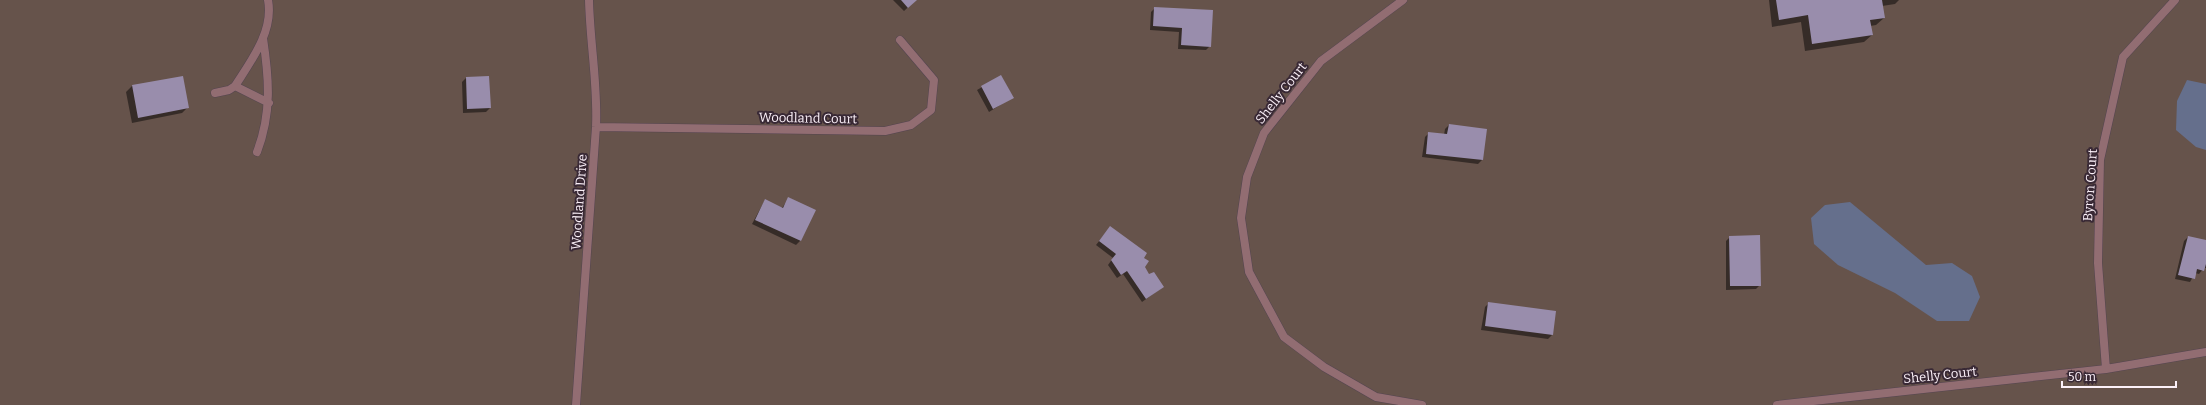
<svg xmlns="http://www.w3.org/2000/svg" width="2206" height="405" viewBox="0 0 2206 405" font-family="Bitter,serif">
  <rect width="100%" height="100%" fill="#392935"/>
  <path fill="#66534b" d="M0 0H2206V405H0Z"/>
  <path fill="#656f8c" d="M2187 80 2206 84V150L2196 147 2176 130 2177 101Z
    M1850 202 1926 265 1952 263 1972 276 1980 297 1969 321H1937L1895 293 1838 265 1814 244 1811 218 1825 205Z"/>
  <path fill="#0007" d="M893 0H916L904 11Z
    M1769 0H1899L1895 4 1882 6 1884 18 1876 25 1870 26 1872 35 1864 42 1805 51 1801 22 1772 27Z
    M1155 8 1210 46 1206 50 1178 49 1179 32 1150 30 1151 12Z
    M1001 76 1013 97 989 112 977 90Z
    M182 77 188 107 182 113 132 123 126 92 132 86Z
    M488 77 490 108 486 112 463 113 462 82 466 78Z
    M1449 125 1482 160 1478 164 1422 157 1425 137 1429 133 1444 135 1445 129Z
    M789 198 814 211 800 241 796 245 752 224 765 200 782 208Z
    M1108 230 1143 258 1144 267 1149 276 1163 287 1142 302 1123 274 1117 278 1108 265 1113 258 1096 245Z
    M1730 237 1760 285 1756 289 1726 290V241Z
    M2188 237 2206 241V268H2204L2199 274 2195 273 2190 282 2175 279 2184 241Z
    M1489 303 1552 335 1548 339 1481 330 1485 307Z"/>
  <path fill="#998dac" d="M901 0H917L908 8Z
    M1776 0H1882L1885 18 1870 20 1873 35 1812 44 1808 15 1779 20Z
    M1154 7 1213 10 1211 47 1181 45 1182 28 1153 26Z
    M1001 75 1014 98 993 109 981 86Z
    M183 76 189 108 138 118 132 85Z
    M489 76 491 108 467 109 466 77Z
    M1449 124 1487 129 1483 160 1426 154 1428 132 1447 134Z
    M788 197 816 210 801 241 755 220 765 199 783 208Z
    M1110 226 1147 253 1144 258 1149 261 1145 267 1149 274 1154 272 1164 287 1146 299 1127 271 1121 275 1111 260 1116 254 1099 241Z
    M1760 235 1761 286H1730L1729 236Z
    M2188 236 2206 240V264L2204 271 2197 269 2195 279 2178 275Z
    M1488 302 1556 311 1553 335 1485 326Z"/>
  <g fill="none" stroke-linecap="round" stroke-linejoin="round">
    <defs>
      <path id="service" d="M235 86 269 103
        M215 93 229 90 235 86C251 61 274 31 268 0
        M257 152C272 113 269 78 263 38"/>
      <path id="minor" d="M1403 0 1321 61 1264 133 1247 177 1241 218 1249 272 1284 337 1324 367 1376 397 1422 405
        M596 127 885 131 911 125 931 110 934 80 900 40
        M2106 369 2098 263 2100 160 2123 57 2175 0
        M576 405 596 127C598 85 590 43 589 0
        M1777 405 2106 369 2206 352"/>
    </defs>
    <use href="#service" stroke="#544550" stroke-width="9"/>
    <use href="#minor" stroke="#544550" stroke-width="9"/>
    <use href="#service" stroke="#926d72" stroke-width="8"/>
    <use href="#minor" stroke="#926d72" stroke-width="8"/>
  </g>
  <g text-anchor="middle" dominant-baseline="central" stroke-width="4" stroke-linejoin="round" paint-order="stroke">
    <g font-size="13" fill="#fcf1f9" stroke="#392935">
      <text transform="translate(1281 93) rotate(-52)">Shelly Court</text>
      <text transform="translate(808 118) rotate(1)">Woodland Court</text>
      <text transform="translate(2090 185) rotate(-86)">Byron Court</text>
      <text transform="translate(579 202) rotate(-86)">Woodland Drive</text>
      <text transform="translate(1940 375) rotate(-6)">Shelly Court</text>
    </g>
  </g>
  <path d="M2062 381v6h114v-6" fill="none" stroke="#fcf1f9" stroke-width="2"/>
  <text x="2068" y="381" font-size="12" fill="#fcf1f9" stroke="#392935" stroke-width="3" paint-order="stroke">50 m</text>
</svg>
